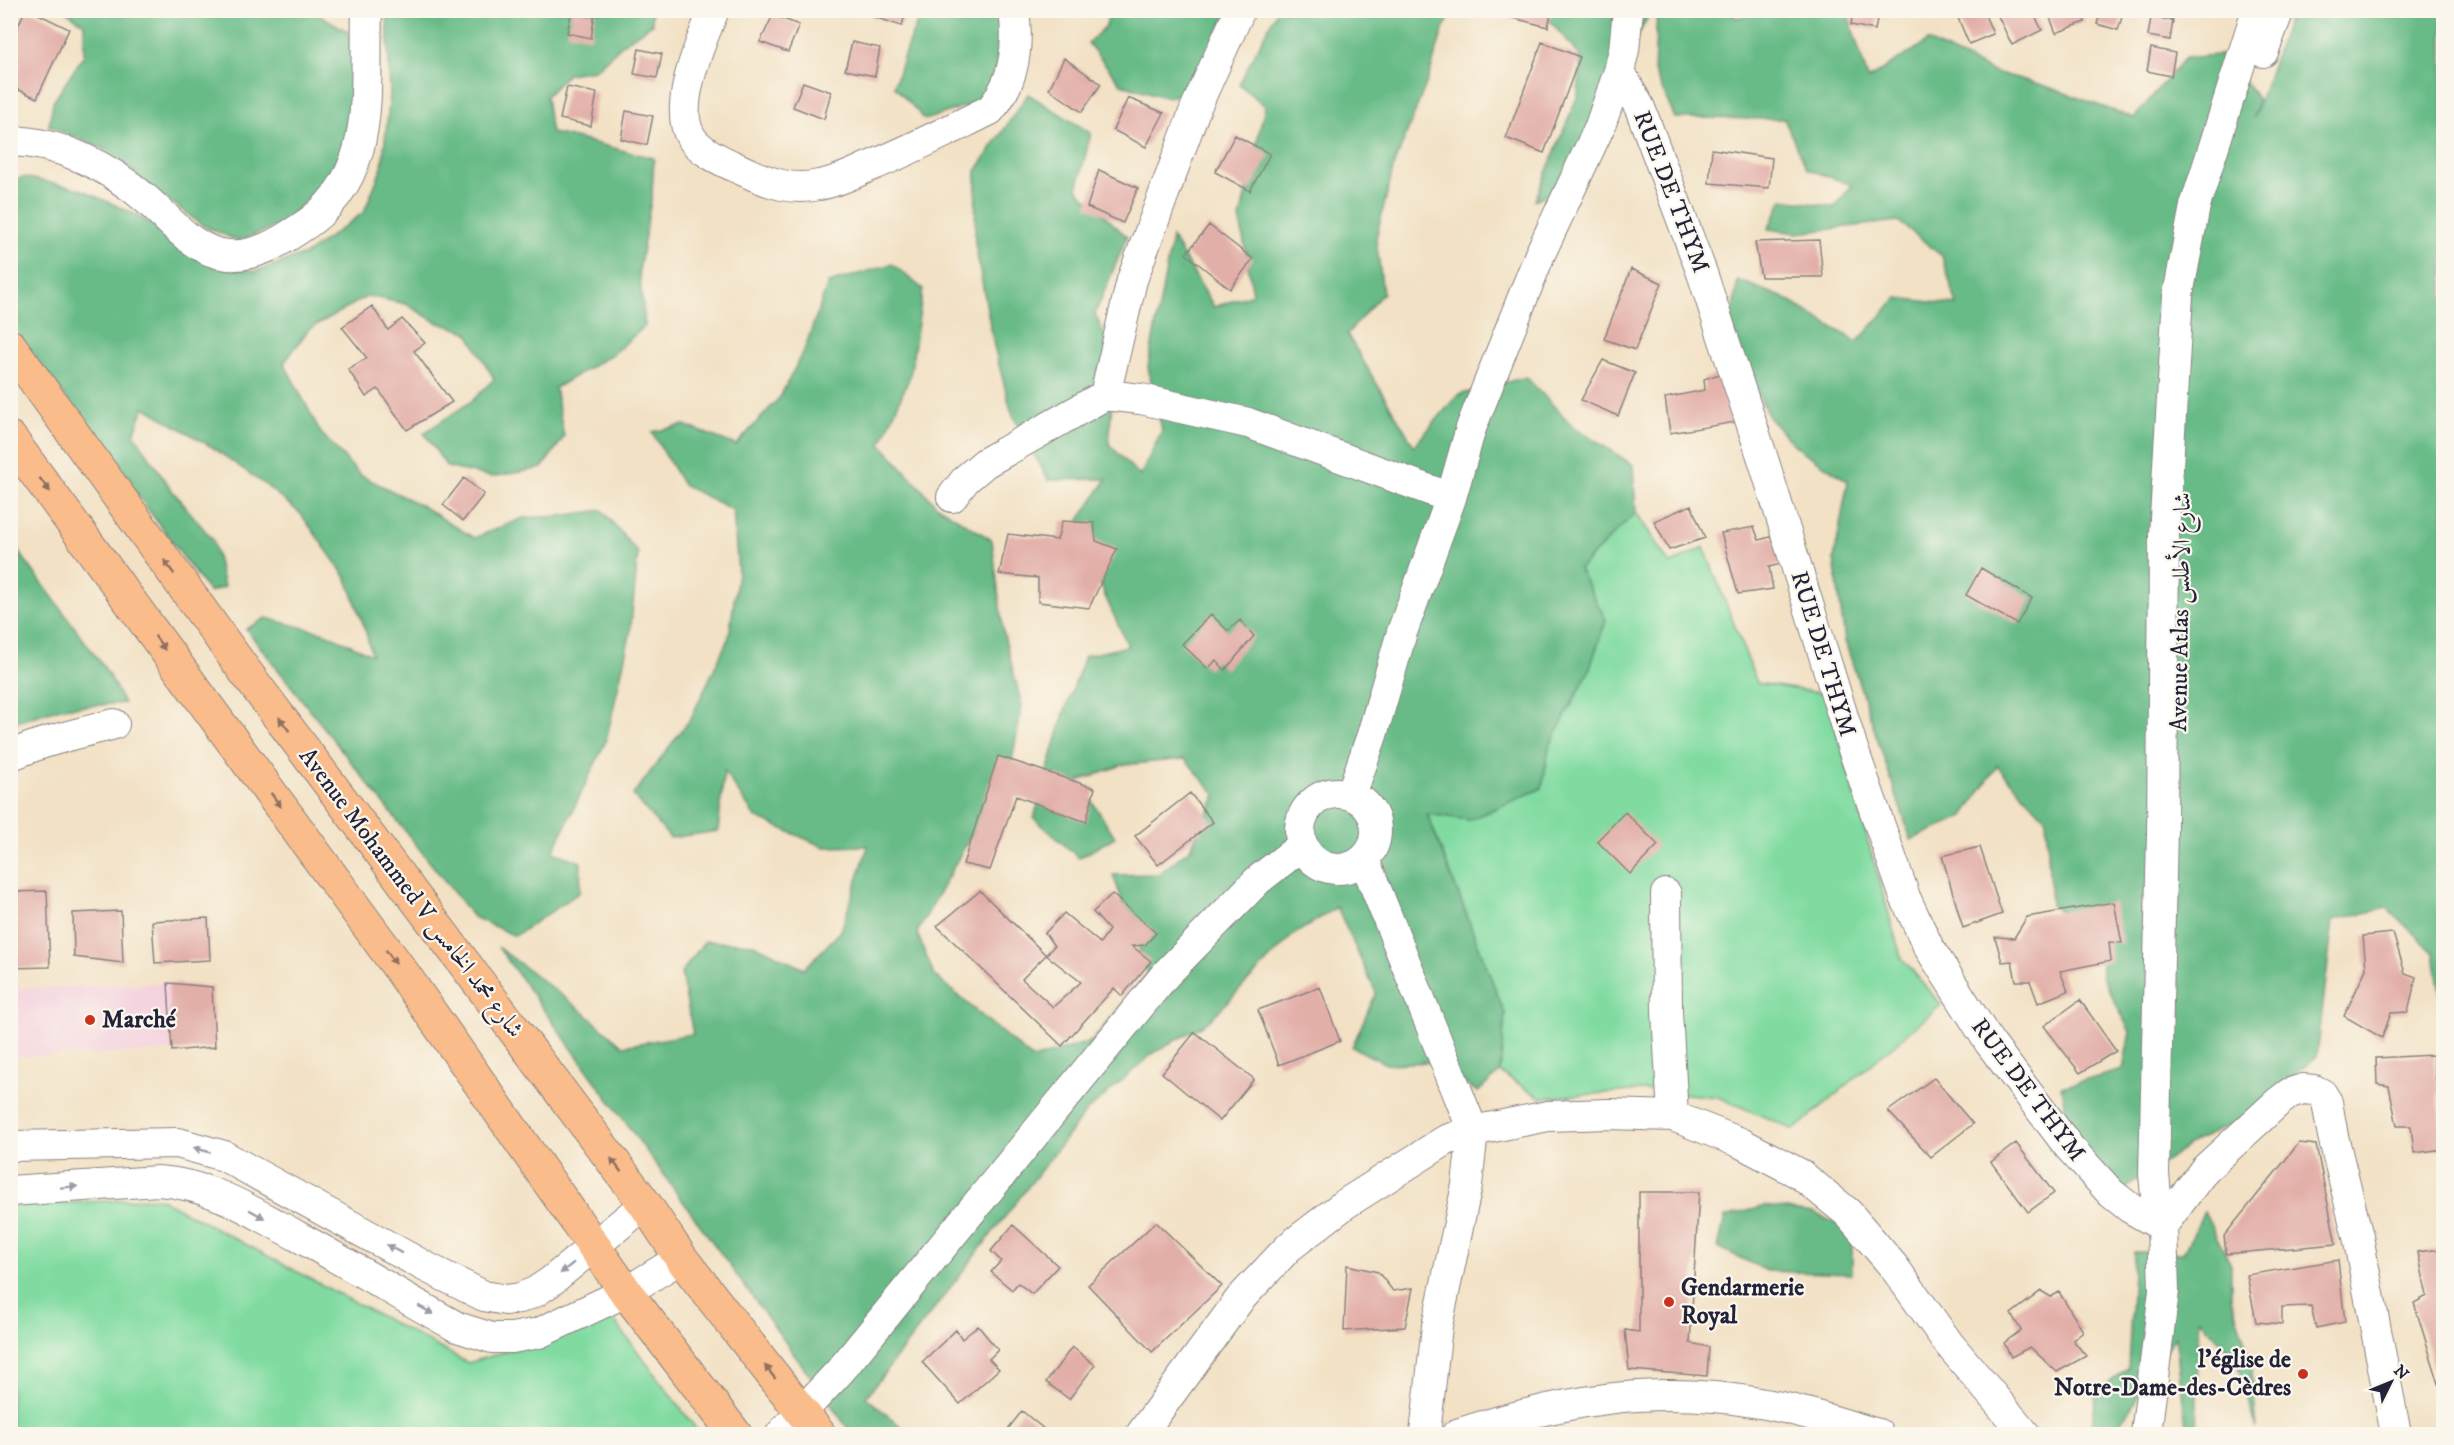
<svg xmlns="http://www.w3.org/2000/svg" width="2454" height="1445" viewBox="0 0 2454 1445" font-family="'IM FELL DW Pica',Amiri,serif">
  <rect width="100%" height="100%" fill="#fbf7ec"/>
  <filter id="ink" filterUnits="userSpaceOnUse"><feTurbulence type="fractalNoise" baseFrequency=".0167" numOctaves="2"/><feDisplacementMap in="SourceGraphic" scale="12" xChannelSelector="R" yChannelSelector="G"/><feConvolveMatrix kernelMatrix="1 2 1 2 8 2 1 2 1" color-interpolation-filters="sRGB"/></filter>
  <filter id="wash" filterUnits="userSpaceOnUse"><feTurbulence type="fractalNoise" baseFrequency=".008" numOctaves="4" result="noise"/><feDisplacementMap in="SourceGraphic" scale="24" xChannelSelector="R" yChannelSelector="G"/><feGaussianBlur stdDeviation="1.35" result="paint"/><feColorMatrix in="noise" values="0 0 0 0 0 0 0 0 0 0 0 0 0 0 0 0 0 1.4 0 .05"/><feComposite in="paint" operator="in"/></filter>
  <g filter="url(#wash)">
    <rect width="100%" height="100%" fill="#f2e1c4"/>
    <path fill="#f4cfde" d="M168 983 172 1051 11 1057 10 989Z"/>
    <path fill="#81dba1" stroke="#527e6e" stroke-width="1.5" d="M1636 512 1670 565 1704 547 1757 683 1826 694 1901 957 1941 1005 1794 1130 1718 1097 1645 1090 1541 1098 1500 1072 1505 1014 1427 813 1469 820 1542 788 1549 747 1588 673 1606 620 1579 569Z
      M159 1198 468 1363 613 1319 700 1434H11V1206Z"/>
    <path fill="#68bb87" stroke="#456e61" stroke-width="1.5" d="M66 11H313L349 32 360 80 350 143 319 187 283 224 238 241 204 226 146 184 110 152 49 126 53 102 84 55V24Z
      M387 11H652V24L623 44 595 70 568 74 546 96 551 133C586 139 619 151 654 158L652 194 639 271 645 326 613 354 555 388 564 437 542 468 492 477 447 467 424 433 473 400 494 379 467 332 436 322 406 304 368 296 309 329 284 363 321 433 360 475 422 506 474 538 523 518 560 516 602 510 638 553 630 635 606 741 553 852 581 862 580 892 515 936 473 917 246 629 266 618 325 633 372 655 365 629 347 579 301 514 264 484 212 447 144 407 134 434 171 489 213 540 224 587 209 592 17 332 10 316V181L24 177 80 189 139 216 217 268 256 271 306 254 364 212 382 167 390 95Z
      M922 11H1019L1005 82 974 103 925 120 894 86 907 46Z
      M1109 11H1228L1190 89 1168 98 1121 84 1088 43 1106 26Z
      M1277 11H1454L1444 27 1428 79 1394 165 1376 238 1383 293 1347 334 1414 446 1458 395 1526 377 1573 426 1633 465 1636 512 1579 569 1606 620 1588 673 1549 747 1542 788 1469 820 1427 814 1505 1014 1500 1072 1478 1092 1432 1062 1386 1064 1352 1047 1376 993 1337 907 1293 935 1208 1022 1152 1054 1085 1113 866 1397 910 1434H852L498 947 581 1010 623 1046 693 1034 681 973 705 941 754 944 804 969 841 931 868 846 824 847 755 817 724 771 718 831 670 838 633 795 691 718 729 637 738 572 733 510 683 485 652 432 684 425 736 445 780 397 805 348 828 283 892 264 923 289 910 376 881 444 937 506 992 540 1003 631 1022 706 1012 761 917 933 934 975 1033 1059 1092 1041 1148 973 1113 875 1158 874 1190 849 1216 795 1185 759 1122 765 1079 781 1115 837 1079 858 1034 818 1064 713 1085 656 1128 646 1105 596 1079 520 1107 479 1048 480 1012 414 994 346 975 244 976 171 1028 94 1091 133 1077 189 1127 237 1095 314 1115 358 1109 444 1140 476 1162 430 1148 367 1172 237 1214 307 1253 294 1240 219 1265 106 1239 84Z
      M1550 11H1651L1606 96 1566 185 1535 200 1578 95 1581 57 1548 19Z
      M1657 11H1726L1738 18 1749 11H1847L1868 79 1928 41 1991 71 2043 85 2134 118 2185 58 2227 54 2258 100 2253 119 2287 22 2299 11H2443V1014L2434 953 2387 908 2333 920 2317 1056 2237 1122 2195 1141 2124 1189 2070 1137 2061 1087 2123 1070 2130 1032 2102 976 2101 932 2051 906 2046 819 1997 766 1964 816 1911 840 1845 641 1834 559 1848 481 1795 446 1770 419 1728 335 1738 280 1784 298 1857 342 1897 298 1957 305 1942 256 1898 221 1797 233 1768 229 1783 199 1835 207 1852 185 1807 169 1784 119 1675 118 1654 71Z
      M11 541 106 670 124 703 60 708 11 724Z
      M1765 1206 1814 1213 1852 1231V1274L1767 1271 1718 1247 1725 1217Z
      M2204 1212 2231 1265V1298L2251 1361 2257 1429 2236 1360 2199 1318 2196 1434H2187L2175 1336 2114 1434H2096L2092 1424 2097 1391 2128 1369 2134 1252 2183 1253Z"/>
    <g id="blocks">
      <path fill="#e2afa8" d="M25 10H30L69 29 37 98 10 86V45Z
        M572 10 595 13 591 38 567 33Z
        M872 10H906L902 26 871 16Z
        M1495 10H1552L1548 27 1494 13Z
        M1853 10H1879L1875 30 1851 25Z
        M1962 10H1983L1993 34 1969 44 1956 13Z
        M2009 10H2032L2042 30 2012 45 1998 16Z
        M2047 10H2081L2085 22 2056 33Z
        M2101 10H2124L2118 30 2097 24Z
        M773 15 799 25 788 52 760 42Z
        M2151 18 2173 21 2170 40 2148 36Z
        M852 42 880 48 875 76 845 70Z
        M1542 42 1580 57 1544 153 1506 138Z
        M2151 48 2175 53 2171 76 2147 71Z
        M639 49 662 54 657 78 634 74Z
        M1064 58 1101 84 1082 112 1049 89Z
        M803 82 831 92 824 119 793 107Z
        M567 87 597 93 591 126 560 119Z
        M1128 98 1164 113 1146 147 1113 130Z
        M626 111 653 116 647 145 621 139Z
        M1235 135 1270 154 1250 191 1215 172Z
        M1712 149 1772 158 1769 188 1709 183Z
        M1099 170 1138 188 1123 223 1087 207Z
        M1209 225 1253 259 1230 289 1186 254Z
        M1819 240 1823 277H1761L1755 242Z
        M1631 269 1662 283 1635 350 1604 339Z
        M372 306 388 330 402 319 425 343 414 351 452 402 407 430 378 389 366 397 348 369 367 358 342 327Z
        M1603 360 1635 373 1618 416 1581 400Z
        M1723 373 1736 422 1670 433 1665 398 1705 390 1704 379Z
        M464 478 484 494 463 521 443 505Z
        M1691 505 1705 538 1669 550 1654 521Z
        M1062 521 1094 523 1096 541 1117 549 1089 608 1038 602V578L999 574 1008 534 1057 540Z
        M1754 527 1759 540 1773 536 1781 564 1769 567 1773 589 1738 594 1721 533Z
        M1981 568 2032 598 2017 624 1966 595Z
        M1211 614 1228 631 1240 620 1254 636 1225 670 1216 660 1208 669 1182 644Z
        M998 756 1095 788 1086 822 1016 796 990 870 963 864Z
        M1190 793 1213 822 1158 865 1135 836Z
        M1625 812 1658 845 1630 874 1597 841Z
        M1980 847 2002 914 1963 928 1942 856Z
        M47 891 50 967 10 968V892Z
        M980 891 1046 955 1022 979 1053 1007 1081 982 1046 955 1054 946 1045 933 1064 913 1100 943 1109 930 1093 912 1112 894 1156 933 1145 945 1132 946 1151 961 1122 996 1114 988 1062 1046 937 926Z
        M2114 902 2122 943 2109 942 2111 961 2060 971 2068 991 2038 1003 2030 981H2016L2012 961 2002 962 1995 937 2014 938 2027 917Z
        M121 911 123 963 74 957 73 913Z
        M208 918 210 960 155 963 152 921Z
        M2393 933 2405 973 2416 977 2408 1012 2391 1013 2382 1038 2344 1016 2366 969 2363 936Z
        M168 983 212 987 215 1047 172 1051Z
        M1320 987 1340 1041 1279 1065 1258 1010Z
        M2080 1000 2116 1051 2080 1073 2044 1026Z
        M1195 1032 1254 1079 1220 1121 1162 1073Z
        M2433 1055 2444 1149 2414 1153 2411 1126H2397L2389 1086 2377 1084 2376 1058Z
        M1934 1078 1973 1124 1931 1157 1888 1111Z
        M2016 1143 2054 1193 2028 1212 1991 1162Z
        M2299 1143 2316 1145 2336 1244 2226 1254 2224 1236Z
        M1639 1192H1699L1690 1343 1709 1347 1707 1376 1629 1370 1625 1330 1639 1332Z
        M1156 1222 1222 1286 1152 1352 1088 1285Z
        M1013 1225 1058 1266 1032 1294 1018 1283 1012 1290 991 1272 1001 1261 991 1251Z
        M2441 1249 2444 1267V1387H2440L2414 1303 2427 1296 2418 1252Z
        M2338 1260 2345 1322 2316 1328 2311 1306 2282 1307V1324L2256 1322 2247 1275Z
        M1347 1265 1378 1272 1393 1291 1413 1288 1405 1327 1344 1331Z
        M2041 1291 2051 1297 2059 1292 2083 1331 2073 1340 2086 1356 2057 1372 2030 1347 2011 1357 2004 1343 2021 1330 2011 1314Z
        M978 1326 998 1350 989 1359 999 1369 960 1404 922 1362 956 1330 962 1339Z
        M1072 1347 1095 1365 1069 1399 1046 1382Z
        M1022 1411 1050 1434H1004Z"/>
    </g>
  </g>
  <g filter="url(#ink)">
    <use href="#blocks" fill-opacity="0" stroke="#8a8280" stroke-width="1.5"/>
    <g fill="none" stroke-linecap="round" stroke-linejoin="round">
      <defs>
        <path id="minor" d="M714 10C701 41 672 107 691 137 701 153 727 163 744 171 769 183 792 191 819 185 835 182 851 175 866 168 909 151 949 130 990 110 1015 82 1019 47 1014 10
          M2263 52 2279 10
          M1619 71 1640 108 1702 273 1764 462 1853 749 1905 897 1928 946 1989 1042 2069 1147 2111 1193 2130 1208 2162 1226
          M10 141C61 142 109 167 146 199 170 220 194 252 228 255 255 257 278 243 299 229 380 179 364 92 367 10
          M1105 395 1132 280 1196 107 1240 10
          M952 497 966 479 985 463 1105 395 1141 399 1248 423 1451 498
          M10 756C44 740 78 734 114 724
          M1300 831a38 38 0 1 1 76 0a38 38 0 1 1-76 0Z
          M1351 795 1372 735 1402 632 1451 498 1471 428 1540 254 1600 126 1619 71 1624 50 1628 10
          M1364 859 1473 1131 1467 1185 1437 1326 1425 1434
          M1666 894 1667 1012 1673 1116
          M10 1146 178 1143 224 1156 426 1267 484 1296 506 1300 520 1298 535 1292 550 1282 645 1204
          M10 1191 158 1181C210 1184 252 1211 297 1236 351 1265 403 1297 457 1327L492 1338H512L539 1333 626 1292 681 1258
          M2162 1226 2205 1169 2277 1103 2290 1093 2303 1089 2314 1090 2322 1094 2327 1102 2333 1136 2358 1237 2396 1434
          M781 1434 840 1371 1166 974 1258 880 1303 845
          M1141 1434 1240 1299 1289 1247 1345 1204 1446 1140 1473 1131 1548 1116 1608 1114 1673 1116 1741 1143 1800 1174 1848 1213 1894 1267 1949 1344 2025 1434
          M1457 1434C1559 1401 1652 1384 1759 1403 1799 1409 1839 1423 1878 1434
          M2146 1434 2164 1291 2162 1226 2157 1206 2154 1174 2162 832 2164 535 2178 295 2195 206 2257 10"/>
        <path id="major" d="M10 346 244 670 645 1204 681 1258 819 1434
          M10 438 402 972 626 1292 735 1434"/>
      </defs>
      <use href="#minor" stroke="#8a8280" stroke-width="32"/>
      <use href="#major" stroke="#8a8280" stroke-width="35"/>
      <use href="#minor" stroke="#fff" stroke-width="30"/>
      <use href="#major" stroke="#f9bc8a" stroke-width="33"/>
    </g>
    <defs><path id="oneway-solid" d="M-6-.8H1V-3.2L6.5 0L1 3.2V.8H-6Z" transform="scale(1.5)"/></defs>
    <g fill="#8e6f62">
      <use href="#oneway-solid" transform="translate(45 485) rotate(53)"/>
      <use href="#oneway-solid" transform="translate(169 567) rotate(-126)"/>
      <use href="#oneway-solid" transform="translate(160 643) rotate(54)"/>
      <use href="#oneway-solid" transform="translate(284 724) rotate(-127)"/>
      <use href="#oneway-solid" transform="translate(276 800) rotate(54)"/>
      <use href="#oneway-solid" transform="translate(391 957) rotate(54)"/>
      <use href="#oneway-solid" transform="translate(616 1165) rotate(-127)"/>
      <use href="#oneway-solid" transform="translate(770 1372) rotate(-128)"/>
    </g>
    <g fill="#9c9ca7">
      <use href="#oneway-solid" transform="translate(202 1150) rotate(-164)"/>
      <use href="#oneway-solid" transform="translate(69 1187) rotate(-4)"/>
      <use href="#oneway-solid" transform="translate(257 1214) rotate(29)"/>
      <use href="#oneway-solid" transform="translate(394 1249) rotate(-151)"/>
      <use href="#oneway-solid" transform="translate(567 1268) rotate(141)"/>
      <use href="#oneway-solid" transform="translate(426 1310) rotate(29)"/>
    </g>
  </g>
  <g fill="#c8321e" stroke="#fbf7ec" stroke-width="2">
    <circle cx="90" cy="1020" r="6"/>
    <circle cx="1669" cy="1302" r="6"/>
    <circle cx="2303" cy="1374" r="6"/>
  </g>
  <g text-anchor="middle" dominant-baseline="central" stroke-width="4.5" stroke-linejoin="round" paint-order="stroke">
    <g font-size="24" fill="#22223b" stroke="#fbf7ec">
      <text transform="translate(1671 192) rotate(69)">RUE DE THYM</text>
      <text transform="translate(2181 612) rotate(-89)">Avenue Atlas شارع الأطلس</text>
      <text transform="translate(1823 654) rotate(73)">RUE DE THYM</text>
      <text transform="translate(411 893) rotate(53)">Avenue Mohammed V شارع محمد الخامس</text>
      <text transform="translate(2028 1090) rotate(53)">RUE DE THYM</text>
    </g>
    <g font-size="24" font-weight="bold" fill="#22223b" stroke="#fbf7ec" text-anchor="start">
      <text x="102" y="1020">Marché</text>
      <text x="1681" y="1288">Gendarmerie<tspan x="1681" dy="28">Royal</tspan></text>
      <text x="2291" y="1360" text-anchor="end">l'église de<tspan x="2291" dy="28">Notre-Dame-des-Cèdres</tspan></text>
    </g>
  </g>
  <rect width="2454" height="1445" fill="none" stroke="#fbf7ec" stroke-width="36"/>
  <g transform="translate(2391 1382) rotate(47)" stroke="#fbf7ec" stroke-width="4.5" paint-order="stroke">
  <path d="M0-4.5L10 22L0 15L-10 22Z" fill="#22223b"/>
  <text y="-9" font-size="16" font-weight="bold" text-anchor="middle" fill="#22223b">N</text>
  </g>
</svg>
